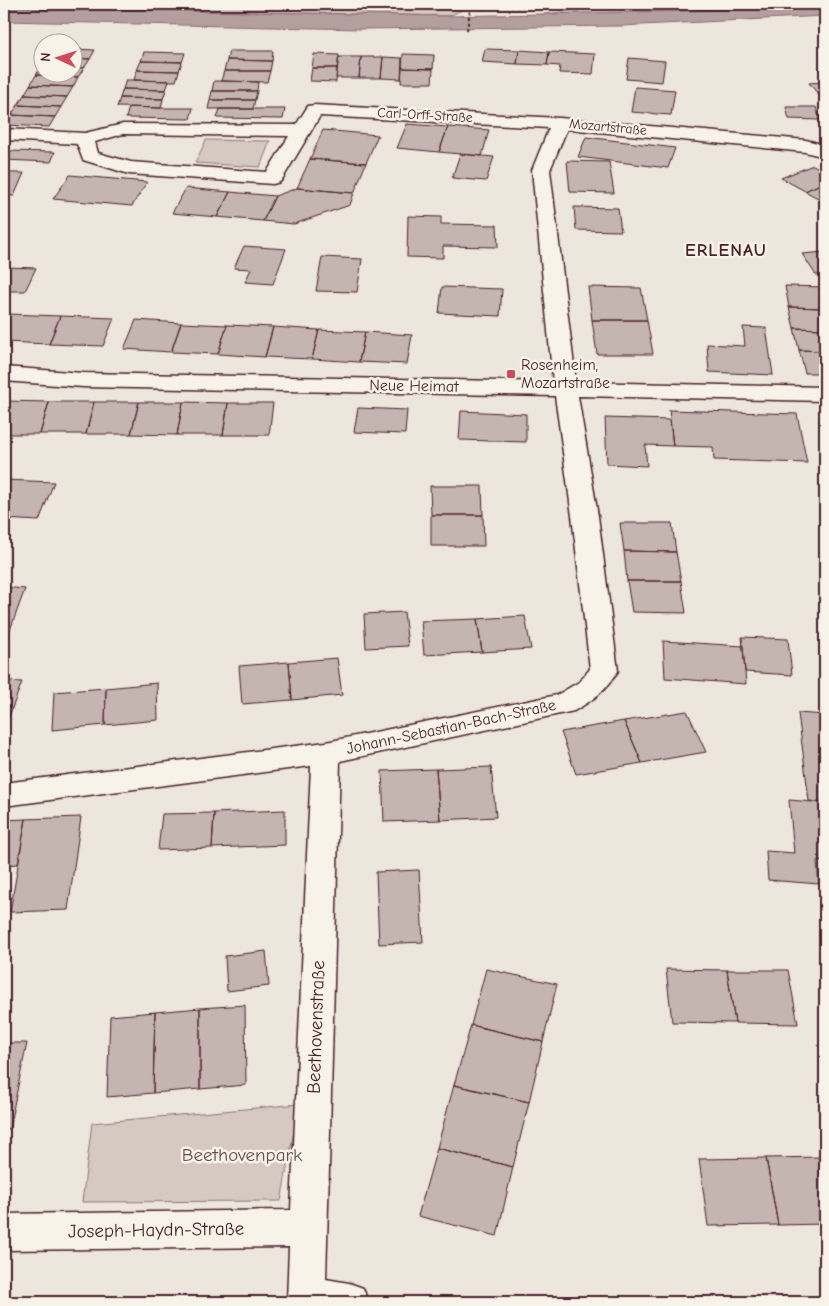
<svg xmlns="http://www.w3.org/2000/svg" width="829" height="1306" viewBox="0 0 829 1306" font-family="'Comic Neue',sans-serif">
  <rect width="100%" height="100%" fill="#ece6dd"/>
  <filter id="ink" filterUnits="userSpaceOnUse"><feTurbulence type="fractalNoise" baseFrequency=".02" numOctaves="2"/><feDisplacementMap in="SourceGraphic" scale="10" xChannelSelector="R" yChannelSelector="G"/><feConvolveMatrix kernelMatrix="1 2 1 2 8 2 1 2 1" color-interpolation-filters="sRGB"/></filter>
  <g filter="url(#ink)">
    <path fill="#d5c9c2" stroke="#907476" d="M4 4H475L449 16 4 7Z
      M628 4H818L683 11 536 15Z
      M206 140 270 141 260 167 195 163Z
      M299 1104 281 1201 82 1202 92 1123Z"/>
    <path fill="#b39f9d" stroke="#896c6f" d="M825 4V16L621 26 360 29 4 21V7L449 16 683 11Z"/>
    <path fill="#c4b5b0" stroke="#4a1f2b" d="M72 49 95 50 90 59 72 58Z
      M485 49 519 50 517 64 482 62Z
      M519 50 549 52 547 65 517 64Z
      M229 51H273L272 61 227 60Z
      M144 52 185 53 182 62 141 61Z
      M549 52 595 54 593 74 559 73 560 66 547 65Z
      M314 54 339 55 337 68H312Z
      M403 54 434 55 433 69 402 68Z
      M339 57H361L359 78H336Z
      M361 57H383L381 78H359Z
      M383 57 402 58 401 79 381 78Z
      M72 58 90 59 84 68 72 67Z
      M629 58 665 61 662 82 626 79Z
      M227 60 272 61 270 71H224Z
      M141 61 182 62 179 71 137 70Z
      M42 66V72H72V67L84 68 78 77 36 75Z
      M312 68H337L336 82 310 81Z
      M402 68 433 69 432 83H401Z
      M137 70 179 71 176 81 134 80Z
      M224 71H270L267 82 221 81Z
      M36 75 78 77 73 87 30 85Z
      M126 80H134L169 81 166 90 123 89Z
      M214 81H221L258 82 257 91H212Z
      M825 82V100H823L809 83Z
      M30 85 73 87 67 97 24 95Z
      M635 87 675 90 671 115 631 112Z
      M123 89 166 90 163 99 120 98Z
      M212 91H257L255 100H210Z
      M24 95 67 97 61 107 18 105Z
      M120 98 163 99 161 108 117 107Z
      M210 100H255L253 109H208Z
      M18 105 61 107 55 117 11 115Z
      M129 107 161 108H193L190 119 126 118Z
      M786 107H816L820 120 789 119Z
      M220 109H285L283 119 217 118Z
      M11 115 55 117 49 127 5 125Z
      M407 124 448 127 439 152 397 148Z
      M448 127 489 130 482 156 439 152Z
      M323 130 378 135 366 163 310 159Z
      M586 137 675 148 668 168 578 157Z
      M4 151 55 152 51 162 4 160Z
      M460 154 494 157 486 181 452 178Z
      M310 159 366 163 354 193 297 188Z
      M567 161 609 162 614 193 570 192Z
      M813 165 825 171V182L805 191 781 178Z
      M4 173H24L14 196 4 195Z
      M70 175 147 182 132 206 53 199Z
      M825 182V202L805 191Z
      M186 188 230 192 217 217 172 213Z
      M297 188 354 193 350 205 294 224 263 221 275 196Z
      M230 192 275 196 263 221 217 217Z
      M574 207 618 208 621 231 576 230Z
      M408 216 441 217V224L497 225 498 247 443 246V258L407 257Z
      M244 246 286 249 273 284 245 282 251 269 234 268Z
      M825 252V275H816L802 254Z
      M322 257 362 259 357 292 316 291Z
      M4 267 36 268 25 291H4Z
      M785 286 825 287V308L789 307Z
      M442 287 502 289 500 316 439 313Z
      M588 287 641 288 647 320H592Z
      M789 307 825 308V329L794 328Z
      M8 314 60 316 49 344 4 342V323Z
      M60 316 114 318 103 346 49 344Z
      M136 320 181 323 171 352 124 349Z
      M592 320H647L653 354H597Z
      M181 323 227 325 218 354 171 352Z
      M227 325 273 327 265 357 218 354Z
      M273 327 319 330 312 359 265 357Z
      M743 327 766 328 773 375 709 372 707 344 745 346Z
      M794 328 825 329V351L799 350Z
      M319 330 365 332 359 362 312 359Z
      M365 332 412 335 407 364 359 362Z
      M799 350 825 351V373H805Z
      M5 401 49 402 40 434H4Z
      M49 402H94L86 434H40Z
      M94 402H139L131 434H86Z
      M139 402H183L177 435 131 434Z
      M183 402 228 403 223 435H177Z
      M228 403H273L269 435H223Z
      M358 408 407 410 405 434 354 432Z
      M669 410 797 414 807 463 714 460 713 447 673 446Z
      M461 411 526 414V442L459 440Z
      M605 418 670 420 673 446 645 445 647 466 607 464Z
      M819 421H825V447Z
      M4 480 54 482 39 521 4 519Z
      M430 486H482L483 515H431Z
      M431 515H483L484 546H431Z
      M620 523H672L676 552 624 551Z
      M624 551 676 552 681 581H627Z
      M627 581H681L686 613 632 612Z
      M4 587 25 589 6 641 4 640Z
      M404 612 408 646 366 648 364 614Z
      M525 616 531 649 482 652 477 619Z
      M477 619 482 652 424 655 421 621Z
      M742 637 788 639 792 675 745 672Z
      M663 641 743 646 746 684 665 678Z
      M337 658 342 695 292 700 289 662Z
      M289 662 292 700 242 704 239 666Z
      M4 681 22 682 5 727H4Z
      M157 683 158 720 105 725 106 688Z
      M106 688 105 725 52 730 54 692Z
      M687 711 706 752 642 763 624 721Z
      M798 713 825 715V803L809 801Z
      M624 721 642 763 576 774 561 732Z
      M491 767 496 817 440 820 436 769Z
      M436 769 440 820 384 822 382 771Z
      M789 800 825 803V862L817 861 819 884 768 880 766 851 794 853Z
      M285 810V845L212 848 214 813Z
      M214 813 212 848 158 850 162 814Z
      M81 817 68 910 10 912 26 819Z
      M26 819 18 864 4 865V820Z
      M419 870 423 942 379 944 376 872Z
      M266 951 269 986 227 991 225 956Z
      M486 969 557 984 543 1042 471 1025Z
      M666 969 727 970 735 1023 672 1022Z
      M727 970H788L798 1024 735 1023Z
      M245 1005 246 1085 200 1089V1008Z
      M200 1008V1089L153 1093 155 1012Z
      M155 1012 153 1093 107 1097 110 1016Z
      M471 1025 543 1042 529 1102 454 1085Z
      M4 1043H27L9 1129H4Z
      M454 1085 529 1102 513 1167 437 1148Z
      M437 1148 513 1167 497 1236 418 1216Z
      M825 1157V1224L778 1225 766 1158Z
      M766 1158 778 1225 708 1226 699 1159Z"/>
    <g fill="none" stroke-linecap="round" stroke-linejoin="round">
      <defs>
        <path id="minor" d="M314 105 560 118 806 140 825 145V157L805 152 567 129 550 170 576 382 825 387V401L578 396 598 516 618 671C606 691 593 700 574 711L340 761 326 1279 349 1283 363 1288 368 1302H287L289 1247 4 1250V1214L291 1210 311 766 4 806V783L326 742 557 695 579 682 590 669 572 516 555 396 83 387 4 381V367L83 373 553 382 532 170 549 128 320 116 283 178 280 182 273 184 129 174 83 160 77 144 4 140V129L85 133 123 124 296 125 308 106ZM123 134 289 136 267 172 131 162 98 153 95 142Z"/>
      </defs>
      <use href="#minor" stroke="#4a1f2b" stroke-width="3"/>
      <path stroke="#4a1f2b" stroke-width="2" stroke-dasharray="3 2.5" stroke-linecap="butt" d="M373 4 531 7 683 4
        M478 5 488 4
        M467 30 471 4"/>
      <use href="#minor" fill="#f7f3e8" fill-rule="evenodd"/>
    </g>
  </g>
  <rect fill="#d1495b" stroke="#f7f3e8" stroke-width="2" x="506" y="369" width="10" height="10" rx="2.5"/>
  <g text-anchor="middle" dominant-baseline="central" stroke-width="5" stroke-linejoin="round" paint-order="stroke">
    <g font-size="14" fill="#4a1f2b" stroke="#f7f3e8">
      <text transform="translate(425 115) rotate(3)">Carl-Orff-Straße</text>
      <text transform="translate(608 127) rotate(5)">Mozartstraße</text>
    </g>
    <g font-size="16" fill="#4a1f2b" stroke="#f7f3e8" text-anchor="start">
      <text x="521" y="365">Rosenheim,<tspan x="521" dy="18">Mozartstraße</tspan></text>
    </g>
    <g font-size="16" fill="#4a1f2b" stroke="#f7f3e8">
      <text transform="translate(414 386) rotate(1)">Neue Heimat</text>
      <text transform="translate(451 727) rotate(-12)">Johann-Sebastian-Bach-Straße</text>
    </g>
    <g font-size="18" font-weight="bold" letter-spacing="1" fill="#4a1f2b" stroke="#f7f3e8">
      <text x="726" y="250">ERLENAU</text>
    </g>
    <g font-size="19" fill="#4a1f2b" stroke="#f7f3e8">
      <text transform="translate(316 1027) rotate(-88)">Beethovenstraße</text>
      <text transform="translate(156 1230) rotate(-1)">Joseph-Haydn-Straße</text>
    </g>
    <g font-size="19" fill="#6d4a51" stroke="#f7f3e8">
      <text x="242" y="1155">Beethovenpark</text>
    </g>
  </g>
  <rect width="829" height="1306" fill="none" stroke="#f7f3e8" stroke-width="20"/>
  <rect x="10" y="10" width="809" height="1286" fill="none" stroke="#4a1f2b" stroke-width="2" filter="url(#ink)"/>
  <g transform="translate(58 58) rotate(274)"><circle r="24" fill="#f7f3e8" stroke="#b29e9c"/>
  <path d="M0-4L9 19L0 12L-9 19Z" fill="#d1495b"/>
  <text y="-8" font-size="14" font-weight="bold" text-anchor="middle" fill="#4a1f2b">N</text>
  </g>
</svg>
